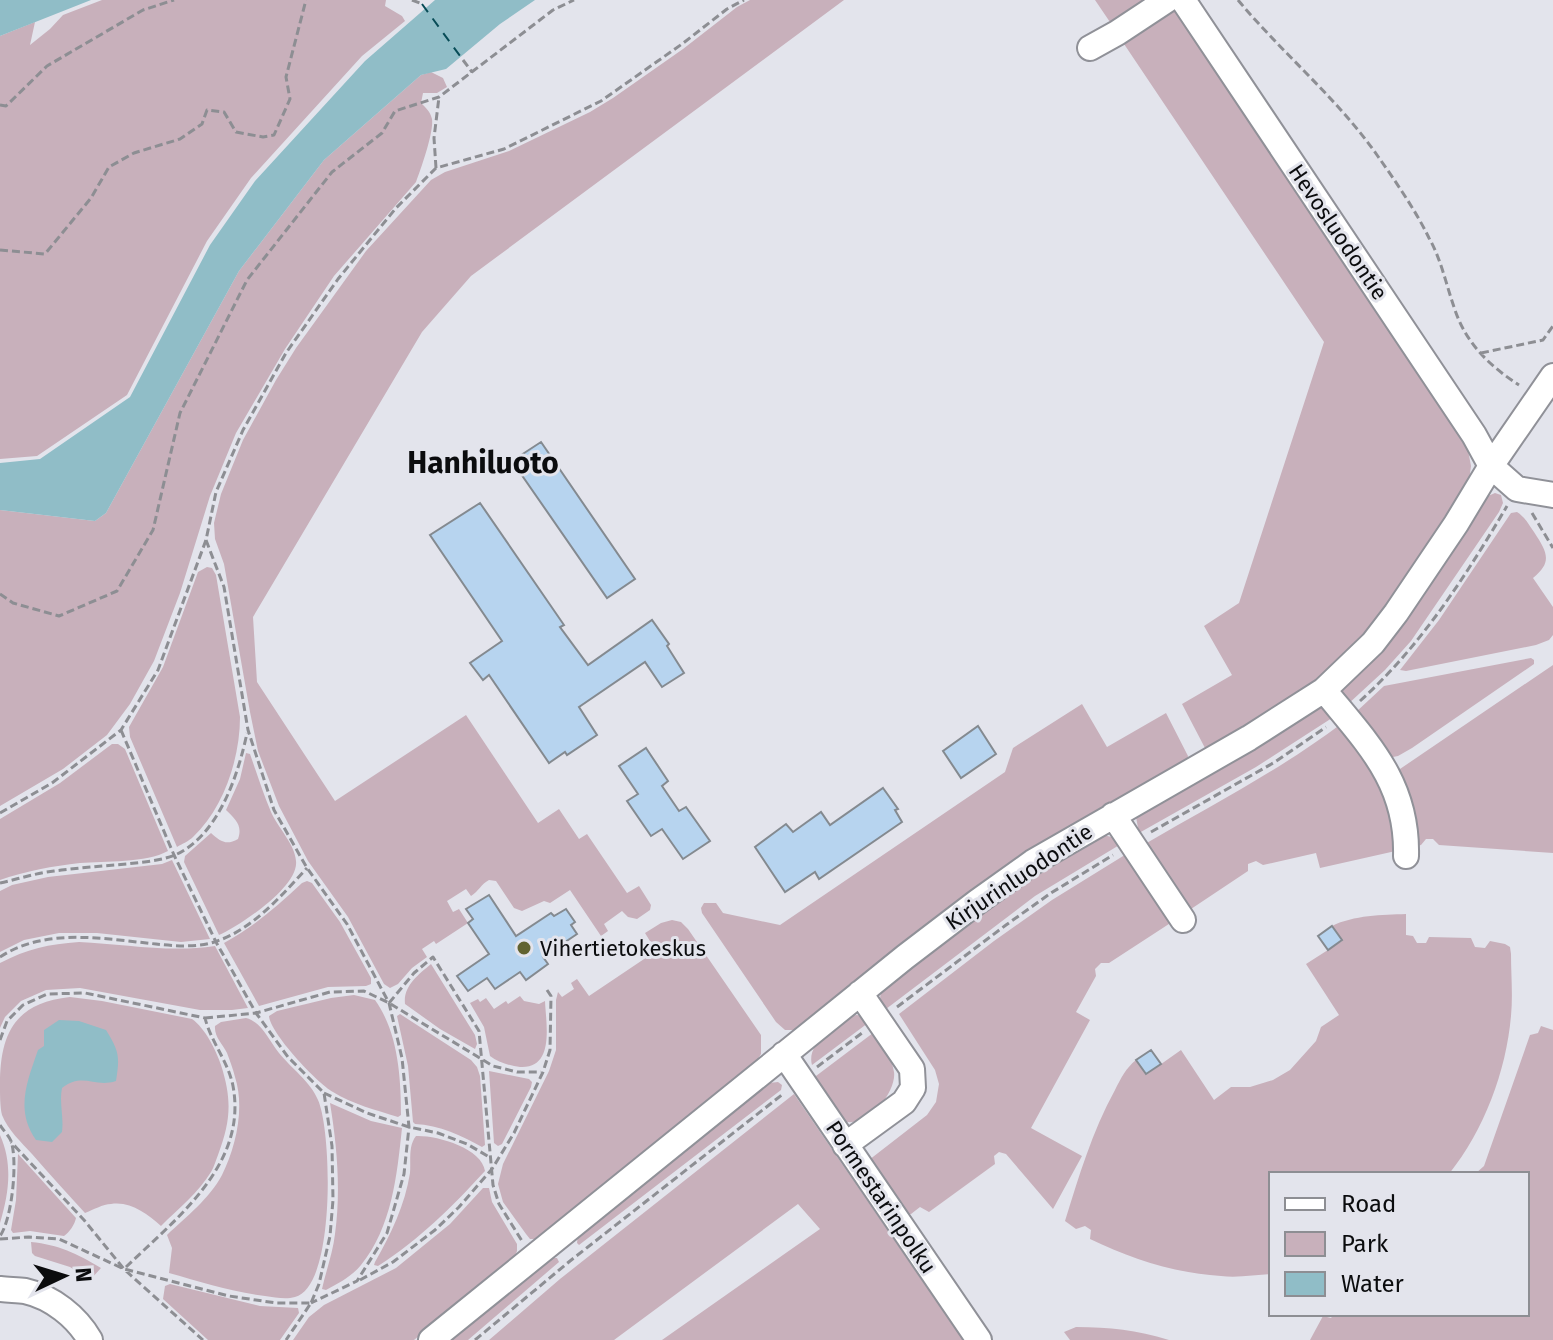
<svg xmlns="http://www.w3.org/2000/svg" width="1553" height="1340" viewBox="0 0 1553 1340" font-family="'Fira Sans',sans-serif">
  <rect width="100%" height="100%" fill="#e3e4ec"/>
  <path fill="#c8b0bb" d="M102 0H386L385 6 402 16 405 21 362 56 251 178 207 241 127 395 37 456 0 459V36L35 22 30 45 50 29 63 15Z
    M750 0H844L471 276 422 332 253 617 257 682 335 801 466 715 538 823 559 809 579 839 587 834 627 893 639 886 651 905 650 910 637 919 628 917 622 911 604 924 608 931 601 936 570 890 550 903 544 901 522 911 514 908 496 881 489 880C481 884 479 891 471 896L466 889 447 901 453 912 459 909 468 923 436 944 434 941 422 949 427 957 412 968 398 984 390 988 384 984 348 917 308 861 279 806 258 751 250 712 224 564 215 539 214 523 221 494 243 440 276 380 296 348 366 251 431 180 445 172 509 151 590 112 613 98 683 49 737 7Z
    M1095 0H1155L1114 28Z
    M1165 11H1174L1183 16 1467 445 1471 466 1469 481 1385 614 1329 673 1280 710 1210 748H1205L1182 704 1232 675 1204 626 1239 603 1324 342 1120 38Z
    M431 72 443 78 447 87 437 93H423L421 103C426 108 430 111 432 119 434 132 421 169 416 182L334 276 285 349 236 433 210 496 180 593 154 661 130 704 107 735 63 769 0 806V510L95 521 106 513 239 271 324 160 421 75Z
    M1495 493 1501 495 1503 503 1499 512 1411 641 1385 670 1347 705 1336 691 1411 611 1488 496Z
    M1517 512C1525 517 1529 525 1534 532 1547 552 1553 562 1533 578L1553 607V635L1549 640 1536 645 1406 671 1400 670 1439 620 1511 513Z
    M207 567 212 568 216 575 240 717C240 758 224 808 193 837 189 841 182 844 177 847L130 737 129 727 163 667 198 572Z
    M1531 658 1534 660V664L1412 748 1398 756 1388 758 1355 713 1384 686Z
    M1553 665V853L1439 845 1433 839H1426L1421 845 1412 847 1397 771Z
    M1082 704 1107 747 1166 713 1188 756 1187 761 1002 871 932 921 795 1030H785L776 1022 702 913 701 908 704 903H716L723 913 780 925 1005 772 1013 748Z
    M1321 705 1332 718 1256 767 1139 833 1136 817 1139 811 1291 726Z
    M1341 724 1387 785 1400 850 1320 868 1316 853 1263 865 1256 861 1248 864V871L1188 911 1145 844C1212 805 1280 770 1341 724Z
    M112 744H118L125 749 168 851C146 863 105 861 80 863 53 866 26 871 0 880V819L60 783Z
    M246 753 250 754C257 774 263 793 271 812 278 828 295 844 296 861 299 887 239 926 219 935L184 862 185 856 211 833C220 841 226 846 238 839 243 825 235 819 226 810L240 779Z
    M1103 835 1116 838 1121 844 1035 896 886 1009C880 1002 878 998 883 989L948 937 1038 873Z
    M1128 853 1172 922 1109 963H1101L1095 969 1096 976 1076 1012 1090 1020 1031 1128 1082 1156 1053 1209 1006 1154 999 1152 994 1156 995 1164 929 1212 920 1207 911 1214H904L869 1160 927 1115 936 1102 939 1084 935 1070 899 1014 994 941 1052 900Z
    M172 860 210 939 181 942 97 933H59L24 940 0 952V891L12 885 48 877 162 864Z
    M307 881 312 883 340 922 371 978V984L366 986 328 987 259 1006 224 943C255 926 276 907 302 883Z
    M1406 914V935L1413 936 1417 943H1426L1429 937 1471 938 1475 947 1485 948 1490 941 1505 944 1510 947 1511 954C1511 974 1513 995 1511 1016 1506 1072 1484 1130 1449 1174H1271V1274C1255 1275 1237 1278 1221 1276 1174 1273 1132 1259 1090 1239L1091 1230 1085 1226 1076 1229 1065 1221C1079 1176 1092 1132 1115 1090 1121 1078 1126 1068 1136 1060L1147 1074 1181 1050 1214 1100 1231 1087H1250L1273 1080 1290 1070 1316 1041 1321 1027 1339 1015 1306 964 1342 941 1332 926C1354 915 1382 915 1406 914Z
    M672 920 681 922 688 929 761 1035V1054L754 1065 536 1239H530L526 1234 503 1202 498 1184 503 1164 549 1071 556 1050V1000L558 992 562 997 574 989 571 983 577 979 589 996 656 951 645 933 661 923Z
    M79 942C124 944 170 953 215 946L248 1008 232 1010H200L80 988 46 990 21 1001 5 1017 0 1028V963C27 949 49 944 79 942Z
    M431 964 475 1035 477 1044 475 1049 440 1029 405 1004C403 986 418 975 431 964Z
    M354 995 375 1000C398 1032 401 1077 401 1115L398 1117C376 1110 352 1104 333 1092 317 1083 270 1033 269 1016L277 1011 331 998Z
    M520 996 524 1001 539 1004 545 1001C546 1024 555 1069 520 1067 510 1066 498 1062 490 1056L484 1027 470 1003 478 999 480 1002 486 998 494 1009 506 1001 508 1004Z
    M70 997 102 1001 192 1019C205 1028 216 1050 221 1065 232 1100 231 1120 218 1155 216 1160 214 1167 211 1172 199 1192 178 1209 161 1226 147 1214 131 1201 111 1204 103 1204 93 1210 85 1213 67 1193 49 1174 32 1154 21 1142 8 1130 2 1115 0 1107 0 1094 0 1085 0 1033 15 1003 70 997Z
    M400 1014 471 1060 477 1067 480 1076 485 1145 482 1147C463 1136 439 1125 415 1124L413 1122 408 1066 397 1016Z
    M857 1015 864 1017 868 1023 812 1065C806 1043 835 1028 850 1016Z
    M246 1018C262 1022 269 1041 279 1053 291 1068 311 1082 318 1100 332 1131 336 1287 295 1297 285 1300 275 1297 265 1296 232 1292 201 1282 169 1273L172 1248 167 1235C186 1217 210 1198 222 1175 236 1147 245 1108 235 1077 233 1069 230 1061 227 1053 223 1044 214 1037 215 1026L221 1022Z
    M1541 1026 1553 1030V1340H1310L1323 1316 1331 1318 1334 1314H1527V1174H1475L1484 1166 1530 1035 1538 1033Z
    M873 1033C881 1045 892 1057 894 1072 897 1093 864 1132 841 1120 832 1115 818 1089 812 1079Z
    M489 1071 529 1079 532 1082 531 1087 502 1144 498 1146 494 1143Z
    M778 1082 782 1085 781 1090 579 1245 577 1243 578 1235 769 1083Z
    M794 1094 963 1340H662L820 1229 798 1204 614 1340H489L560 1279Z
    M330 1103 371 1121 402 1128C397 1175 392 1227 361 1265 352 1276 339 1283 326 1290L322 1289C326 1271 333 1252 335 1234 341 1190 337 1146 330 1103Z
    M0 1135C13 1164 9 1193 0 1223Z
    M416 1136C436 1135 482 1148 485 1171 451 1208 420 1239 378 1266L374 1265 375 1262C391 1234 405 1205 410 1173 411 1161 408 1146 416 1136Z
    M18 1154 76 1218C75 1224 69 1233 64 1236L30 1231 13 1233 11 1230 16 1200Z
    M483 1188H489L492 1202 517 1244V1251L514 1258 414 1340H293L309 1317 324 1305 396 1268 450 1224Z
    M31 1242C59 1245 76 1253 101 1268L90 1280 70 1267 35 1256 32 1253Z
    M550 1258H557L559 1262 468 1340H450Z
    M170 1284 260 1306 298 1308 299 1313 280 1340H208L163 1299 165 1286Z
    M1076 1327C1110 1327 1136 1330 1169 1340H1070L1064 1332Z"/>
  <path fill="#90bdc7" d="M0 0H91L0 36Z
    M435 0H535L500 24 446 69 421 75 324 160 239 271 106 513 95 521 0 510V463L40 459 130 397 210 245 255 181 365 61Z
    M59 1020 79 1021 106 1030C119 1051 120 1056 116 1081 94 1088 83 1072 62 1088 59 1103 64 1116 62 1132L52 1142 36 1140C15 1110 27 1082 38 1050L44 1046V1030Z"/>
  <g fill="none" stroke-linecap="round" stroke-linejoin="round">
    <path stroke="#084c57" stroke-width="2" stroke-dasharray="10 8" stroke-linecap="butt" d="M422 4 463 60"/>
  </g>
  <path fill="#b7d4ef" stroke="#848a90" stroke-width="2" d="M541 442 635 579 607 598 512 461Z
    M480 503 564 625 560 627 588 665 652 620 669 644 667 646 684 673 662 687 645 662 579 707 597 735 567 755 565 752 549 763 489 675 483 680 470 663 502 641 430 535Z
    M978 726 996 754 961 778 943 751Z
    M646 748 668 781 662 786 679 811 686 807 710 841 683 859 662 829 651 836 627 801 638 794 619 766Z
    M883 788 898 809 895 810 902 822 819 879 815 872 785 892 755 847 786 824 793 832 821 812 830 825Z
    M489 895 516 936 551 913 554 916 566 909 575 922 571 925 577 934 543 957 548 964 526 980 520 972 495 989 487 978 468 991 457 976 489 954 468 923 473 919 466 909Z
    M1332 926 1342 940 1328 950 1318 936Z
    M1151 1050 1161 1064 1146 1074 1136 1060Z"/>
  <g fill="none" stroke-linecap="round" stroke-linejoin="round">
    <defs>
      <path id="minor" d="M1183 0 1474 435 1491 466 1517 489 1553 495
        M1090 48 1117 33 1167 0
        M1324 690C1367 743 1408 782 1406 856
        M1113 815 1183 920
        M784 1054 979 1340
        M845 1145 904 1102 913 1088 912 1069 860 993
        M0 1289C8 1290 17 1290 25 1291 52 1297 77 1317 90 1340
        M431 1340 905 957 977 902 1033 862 1249 738 1324 690 1373 643 1396 613 1456 524 1491 466 1553 376"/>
    </defs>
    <use href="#minor" stroke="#909198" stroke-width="28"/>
    <path stroke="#8d8e93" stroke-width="3" stroke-dasharray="8 4" stroke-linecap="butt" d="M412 0 422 4
      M1238 0C1282 53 1337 98 1377 155 1394 179 1416 211 1429 238 1441 259 1446 284 1454 307 1465 342 1488 365 1519 385
      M463 60 472 72
      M0 105 6 106 47 66 143 10 174 0
      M436 168 434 138 439 97
      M0 250 45 254 91 198 109 167 134 153 180 139 202 124 207 110 224 112 236 132 263 137 274 135 290 99 286 77 306 0
      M1481 353 1543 340 1553 326
      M1532 513 1553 548
      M206 540 224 587 248 730 274 810 307 868 347 924 389 1003 402 1058 409 1127 404 1174 387 1233 357 1281 311 1303
      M0 594 13 603 59 616 117 591 153 530 180 413 247 280 332 172 382 133 395 111 439 97 553 10 574 0
      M1360 701C1420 647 1466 576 1507 506
      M121 730 174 855 216 942 256 1013 288 1057 324 1093 332 1146 333 1200 330 1236 319 1284 311 1303
      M0 813 52 783 121 730 158 670 206 540 216 492 243 430 286 353 338 279 396 208 436 168 504 149 601 101 682 44 727 9 744 0
      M1151 832 1275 762 1326 727
      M0 883C18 879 36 873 54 871 78 868 102 866 127 864 143 862 160 861 175 855 218 836 238 776 247 733
      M0 957C46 927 105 939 156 944 175 946 199 948 217 941 253 929 282 895 307 868
      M389 1003 414 973 433 957 479 1031 493 1185 499 1204 522 1241
      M897 1007 1006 925 1051 893 1113 855
      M205 1018 256 1013 330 992 364 991 389 1003 493 1066 517 1072H541
      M0 1040 7 1021 23 1005 47 994 85 993 205 1018C211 1042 228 1061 233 1086 248 1166 174 1220 124 1269L84 1220 11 1142
      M817 1067 862 1033
      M324 1093 367 1113 409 1127 438 1133 467 1144 491 1158
      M0 1125C3 1130 9 1136 11 1141 18 1161 12 1219 0 1236
      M0 1239 29 1237 59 1239 124 1269 229 1296 276 1303H311L286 1340
      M126 1271 203 1340
      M360 1280 393 1262 435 1230 459 1207 492 1169 514 1133 543 1072 550 1050 551 996 547 990
      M475 1340 570 1261 783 1094"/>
    <use href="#minor" stroke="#fff" stroke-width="24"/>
  </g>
  <circle fill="#616330" stroke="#e3e4ec" stroke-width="3" cx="524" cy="948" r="8"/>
  <g text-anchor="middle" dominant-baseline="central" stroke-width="6" stroke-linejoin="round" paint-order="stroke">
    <g font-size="22" fill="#0b0c0e" stroke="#e3e4ec">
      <text transform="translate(1338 232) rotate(56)">Hevosluodontie</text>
      <text transform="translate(1019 877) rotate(-34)">Kirjurinluodontie</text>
      <text transform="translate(881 1197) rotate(56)">Pormestarinpolku</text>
    </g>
    <g font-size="22" fill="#0b0c0e" stroke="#e3e4ec" text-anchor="start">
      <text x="540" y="948">Vihertietokeskus</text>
    </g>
    <g font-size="30" font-weight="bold" fill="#0b0c0e" stroke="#e3e4ec">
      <text x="483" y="463">Hanhiluoto</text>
    </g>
  </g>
  <rect x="1269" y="1172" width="260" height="144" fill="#e3e4ec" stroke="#8d8e93" stroke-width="2"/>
  <rect x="1285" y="1198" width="40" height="12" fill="#ffffff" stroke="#8d8e93" stroke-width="2"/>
  <text x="1341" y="1212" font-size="24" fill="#0b0c0e">Road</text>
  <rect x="1285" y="1232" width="40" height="24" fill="#c8b0bb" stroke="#8d8e93" stroke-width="2"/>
  <text x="1341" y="1252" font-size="24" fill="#0b0c0e">Park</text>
  <rect x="1285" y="1272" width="40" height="24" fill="#90bdc7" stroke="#8d8e93" stroke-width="2"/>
  <text x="1341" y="1292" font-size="24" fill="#0b0c0e">Water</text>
  <g transform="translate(64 1276) rotate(86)" stroke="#e3e4ec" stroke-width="6" paint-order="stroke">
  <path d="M0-6L14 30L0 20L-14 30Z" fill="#0b0c0e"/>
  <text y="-12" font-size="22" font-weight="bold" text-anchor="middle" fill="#0b0c0e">N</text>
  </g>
</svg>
